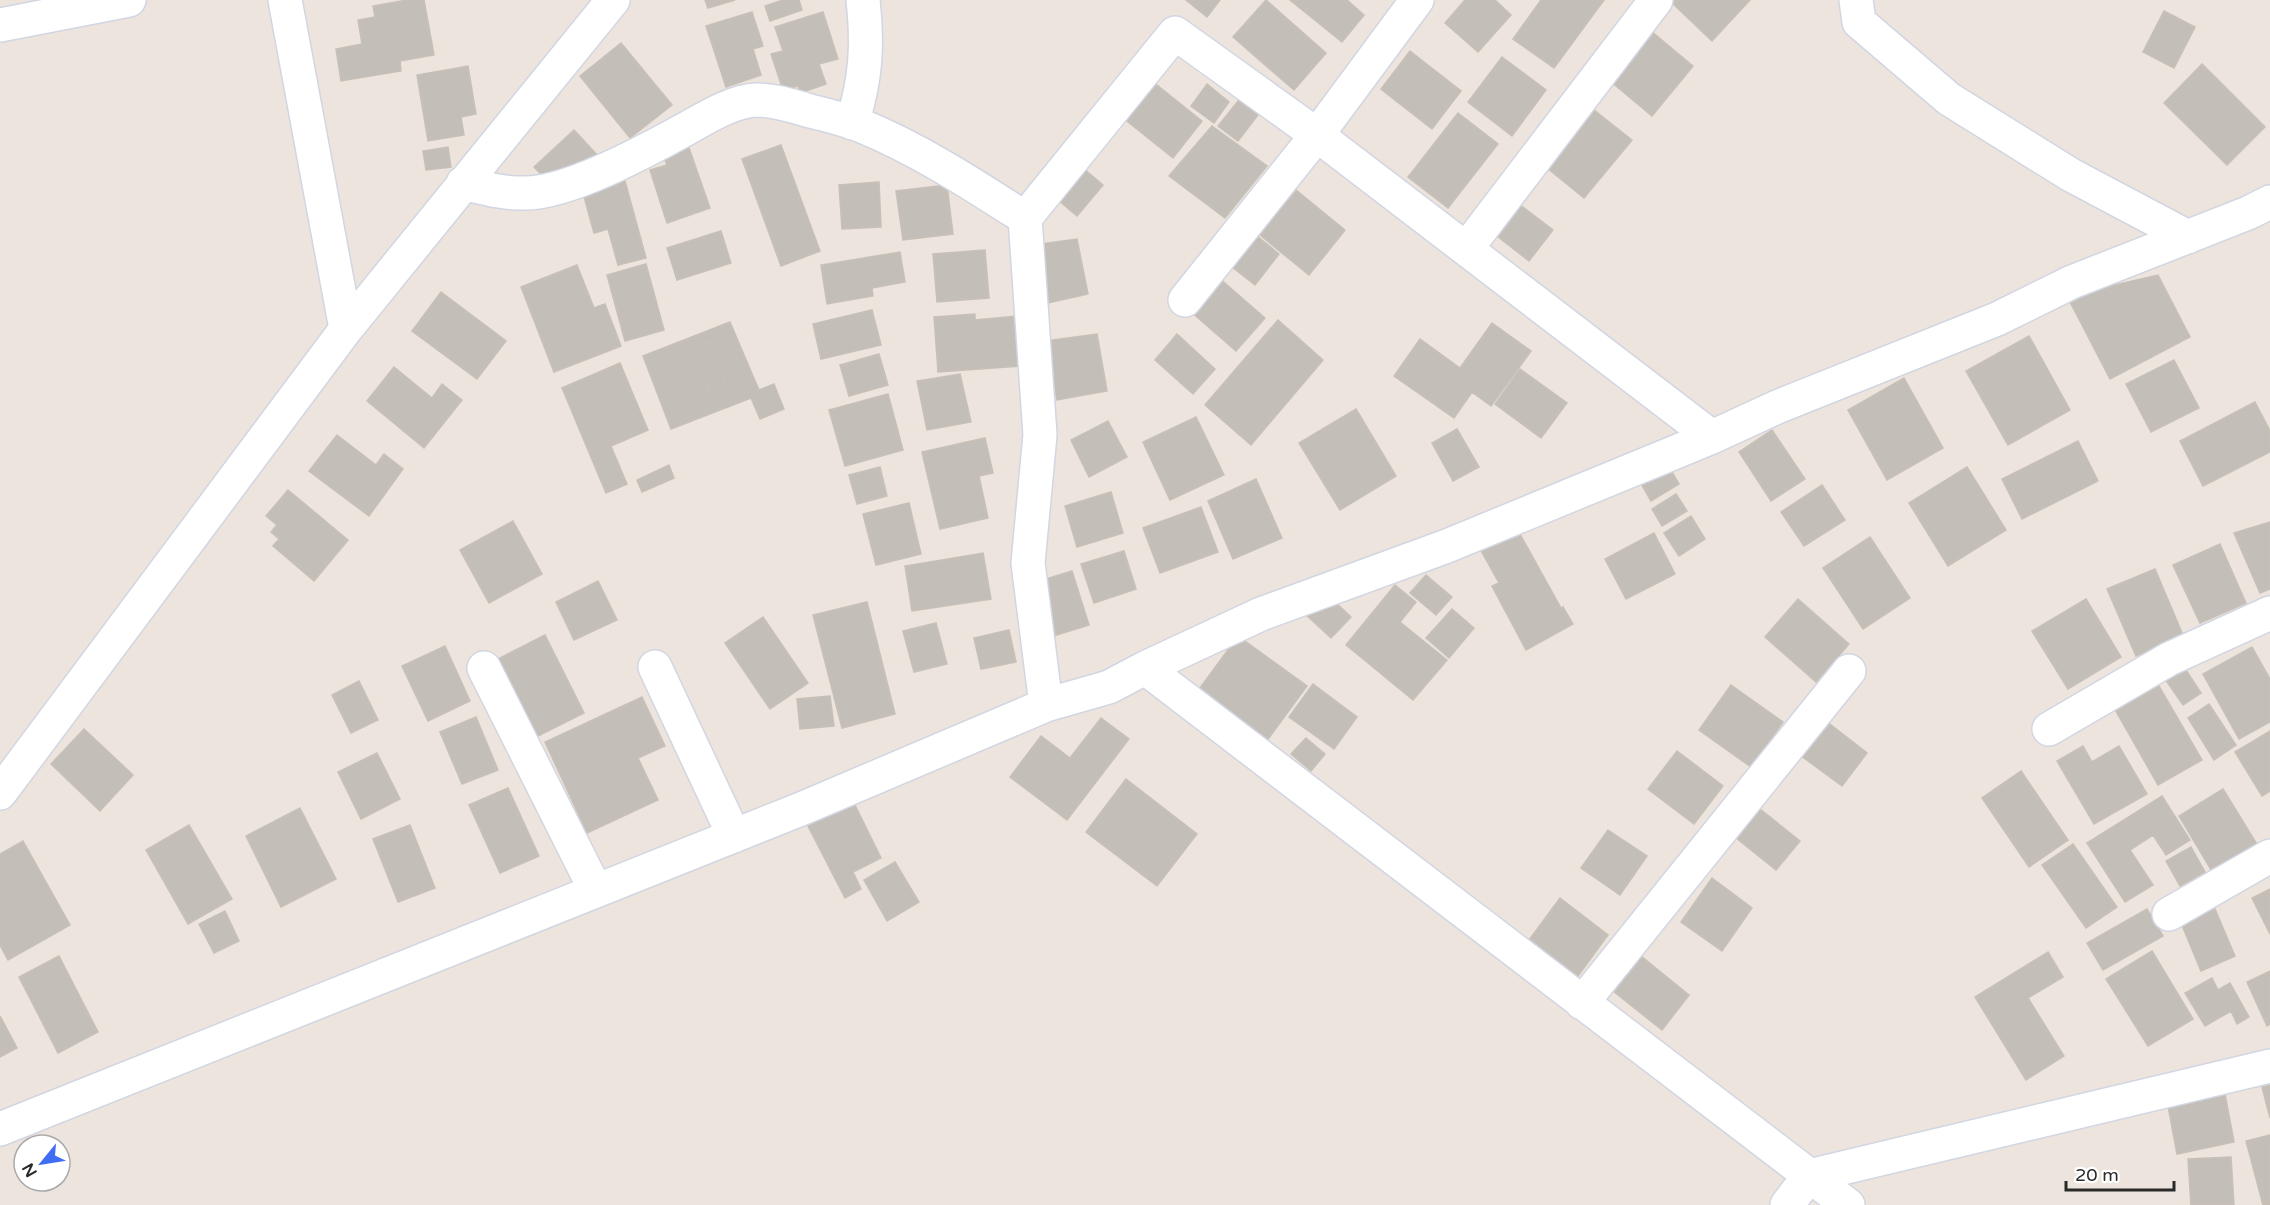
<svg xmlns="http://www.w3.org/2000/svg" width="2270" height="1205" viewBox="0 0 2270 1205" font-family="'Varela Round',sans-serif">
  <rect width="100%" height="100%" fill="#ece4dd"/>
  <path fill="#c4beb9" stroke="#c7c0b6" stroke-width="1.5" fill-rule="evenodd" d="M407 0H424L434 55 400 61 401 71 341 81 336 49 362 44 358 20 375 17 373 6Z
    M705 0H735L708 8Z
    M783 0H799L802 10 770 21 765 6Z
    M1186 0H1220L1207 17Z
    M1266 0 1326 53 1294 90 1233 37Z
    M1290 0H1347L1364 15 1342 42Z
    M1465 0H1495L1511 15 1478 52 1445 23Z
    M1541 0H1604L1554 68 1513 39Z
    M1669 0H1750L1712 41Z
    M2164 11 2195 27 2174 68 2143 52Z
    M752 12 763 46 753 49 761 75 726 87 706 26Z
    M823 12 838 59 819 64 826 84 800 93 798 86 783 90 771 54 783 51 775 27Z
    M1645 26 1693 66 1652 116 1604 76Z
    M621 43 672 105 630 138 580 76Z
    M1410 51 1461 91 1432 129 1381 89Z
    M1502 57 1546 90 1512 136 1468 102Z
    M2202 64 2265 127 2227 165 2164 103Z
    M468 66 476 114 461 117 464 135 428 141 417 75Z
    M1152 81 1202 121 1173 158 1123 118Z
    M1207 84 1229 102 1214 123 1191 106Z
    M1239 100 1258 115 1238 141 1218 126Z
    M1594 110 1632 140 1584 198 1547 168Z
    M1458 113 1498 144 1448 208 1408 177Z
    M1212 126 1267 166 1225 218 1169 176Z
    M574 130 599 157 546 179 534 167Z
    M688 145 710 208 667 223 650 170 667 165 662 153Z
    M781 145 820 251 781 266 742 159Z
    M448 147 451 167 426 170 423 151Z
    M1077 163 1103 185 1077 216 1051 194Z
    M625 181 646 258 618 265 608 229 594 233 583 193Z
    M879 182 881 227 842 229 839 185Z
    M947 185 953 234 903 240 896 191Z
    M1296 190 1345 230 1309 275 1260 235Z
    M1515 201 1553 230 1529 261 1492 232Z
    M721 231 731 263 677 280 667 248Z
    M1257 236 1279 254 1255 285 1232 267Z
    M1077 239 1088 294 1043 304 1034 245Z
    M985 250 989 298 937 302 933 254Z
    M900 252 905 282 872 288 873 296 827 304 821 265Z
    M646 264 664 330 625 341 607 275Z
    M577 265 594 308 605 304 621 346 554 372 521 287Z
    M2158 275 2190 337 2110 379 2067 296Z
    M1219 278 1265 318 1236 351 1190 311Z
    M441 292 506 341 477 379 412 331Z
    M872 310 881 345 821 359 813 324Z
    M975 314V320L1019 316 1022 366 938 372 934 317Z
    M1278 320 1323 360 1251 445 1205 405Z
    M730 322 759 390 774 384 784 409 760 419 751 398 671 429 643 356ZM709 341 726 386 709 392 693 347Z
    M1492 323 1531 351 1491 406 1472 392 1454 418 1394 376 1420 339 1460 368Z
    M1097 334 1107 391 1057 400 1046 341Z
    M1177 334 1215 369 1193 394 1155 360Z
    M2029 336 2070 410 2008 445 1966 371Z
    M709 341 726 386 709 392 693 347Z
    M879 354 888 385 849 396 840 365Z
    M2174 360 2199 408 2151 432 2126 384Z
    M620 363 648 430 611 446 627 484 606 493 562 388Z
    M394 367 432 398 442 384 462 400 424 448 367 401Z
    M1520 369 1567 403 1541 438 1495 404Z
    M960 374 971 422 927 430 917 381Z
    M1904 378 1943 448 1887 480 1848 410Z
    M888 394 903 450 845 466 829 410Z
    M2255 402 2270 431V452L2203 486 2180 441Z
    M1356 409 1396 476 1340 510 1299 443Z
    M1196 417 1224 475 1170 500 1143 442Z
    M1108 421 1127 457 1089 477 1071 440Z
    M1457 429 1479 467 1453 481 1432 443Z
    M1772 430 1805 479 1771 501 1739 452Z
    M337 435 376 465 384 454 403 469 369 516 309 471Z
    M985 438 993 473 979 476 988 518 940 529 922 452Z
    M2078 441 2098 481 2022 519 2002 479Z
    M1667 463 1679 484 1651 501 1639 480Z
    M669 465 674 478 642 492 637 480Z
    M880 467 887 496 857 504 849 475Z
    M1967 467 2006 530 1948 566 1909 503Z
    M1256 479 1282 538 1233 559 1208 501Z
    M1822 485 1845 520 1804 546 1781 512Z
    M288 490 348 540 314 581 273 546 279 539 271 532 277 525 266 516Z
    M1111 492 1123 533 1077 547 1065 506Z
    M1676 494 1687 511 1662 526 1652 509Z
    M909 503 921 554 876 565 863 514Z
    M1201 507 1218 552 1160 573 1143 528Z
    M1691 516 1705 539 1679 556 1664 533Z
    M513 521 542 574 489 603 460 550Z
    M2270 522V589L2260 593 2234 533Z
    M1516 527 1561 608 1563 607 1573 624 1526 650 1492 586 1499 583 1479 547Z
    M1654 533 1675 574 1626 599 1605 559Z
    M1870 537 1910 598 1863 629 1823 568Z
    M2220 544 2246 603 2200 623 2173 565Z
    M1124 551 1136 589 1094 603 1081 564Z
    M983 553 991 599 912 611 905 566Z
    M2155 569 2183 635 2136 656 2107 589Z
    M1072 571 1089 625 1053 636 1036 582Z
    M1426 575 1452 597 1436 615 1410 593Z
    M598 581 617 620 574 640 556 602Z
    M1395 585 1416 602 1400 622 1447 660 1413 700 1346 645Z
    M1332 599 1351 617 1331 638 1303 612Z
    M1798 599 1849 644 1816 682 1765 637Z
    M2086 599 2121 657 2068 689 2032 631Z
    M867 602 895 714 842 728 813 615Z
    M1452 609 1474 628 1449 658 1426 638Z
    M763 617 808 683 770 709 725 643Z
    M936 623 947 664 914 672 903 631Z
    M1009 630 1016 662 981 669 974 638Z
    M545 635 584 713 536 737 498 659Z
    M1238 636 1307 686 1266 742 1197 692Z
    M445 646 470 701 428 721 402 666Z
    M2252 647 2270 679V722L2239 739 2203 674Z
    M2184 667 2201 693 2183 705 2165 679Z
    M359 681 378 720 351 733 332 695Z
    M2156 681 2202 760 2158 785 2113 706Z
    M1313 684 1357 717 1334 749 1289 717Z
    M1731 685 1783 722 1751 767 1699 730Z
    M830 696 834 726 800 729 797 699Z
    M642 697 665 746 638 758 658 800 587 833 545 742Z
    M2209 704 2236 745 2214 760 2188 718Z
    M476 717 498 770 462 784 440 732Z
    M1101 718 1129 739 1067 820 1010 777 1041 736 1070 758Z
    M1826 721 1867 753 1842 786 1800 755Z
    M84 729 133 775 100 811 51 764Z
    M2270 731V791L2262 796 2235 752Z
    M1306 738 1325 754 1311 771 1291 754Z
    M2083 746 2092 762 2119 746 2147 794 2094 824 2057 761Z
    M1677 751 1723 786 1694 824 1648 789Z
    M377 753 400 799 361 819 338 772Z
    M2021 771 2068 840 2029 867 1982 798Z
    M1126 779 1197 834 1157 886 1086 832Z
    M508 788 539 856 500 873 469 805Z
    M2223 789 2258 846 2213 873 2179 816Z
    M2162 796 2190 840 2166 855 2153 835 2130 850 2153 885 2125 902 2087 843Z
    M853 801 881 858 853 872 861 889 845 898 807 824Z
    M300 808 336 879 281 907 246 836Z
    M1760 809 1800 841 1776 870 1736 838Z
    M189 825 232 899 188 924 146 850Z
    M410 825 435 888 398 902 373 839Z
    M1608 830 1647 856 1620 895 1581 868Z
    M23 841 70 925 8 960 0 945V854Z
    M2073 844 2117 907 2086 928 2042 865Z
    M2191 847 2205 872 2180 886 2166 861Z
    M895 862 919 902 887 921 864 880Z
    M1712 878 1752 908 1722 951 1681 922Z
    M2270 889V934L2252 898Z
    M1560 898 1608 935 1578 976 1529 940Z
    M2147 909 2163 936 2103 970 2087 943Z
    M2215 909 2235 956 2201 971 2181 923Z
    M225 911 239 941 214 953 199 924Z
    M2152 951 2193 1019 2148 1046 2106 979Z
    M2048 952 2063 977 2028 998 2064 1056 2026 1080 1975 997Z
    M59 956 98 1032 58 1053 19 977Z
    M1641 956 1689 995 1662 1030 1613 991Z
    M2270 971V1024L2267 1026 2247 982Z
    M2212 978 2218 990 2230 983 2249 1017 2237 1024 2231 1011 2205 1026 2185 993Z
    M0 1016 17 1048 0 1057Z
    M2270 1085V1118L2262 1087Z
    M2225 1094 2234 1142 2177 1154 2168 1106Z
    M2270 1135V1205H2263L2246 1141Z
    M2231 1157 2234 1205H2191L2188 1159Z"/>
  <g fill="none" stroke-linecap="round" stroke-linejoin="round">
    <defs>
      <path id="minor" d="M285 0 346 329
        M1856 0 1859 22 1949 99 2071 175 2188 237
        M0 25 129 0
        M852 123C866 80 868 44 863 0
        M463 183C484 188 504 194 526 193 568 193 644 152 682 131 704 119 731 101 757 100 775 100 793 106 810 111 827 115 846 120 862 126 920 150 972 184 1025 218L1040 435 1028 563 1046 705
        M1025 218 1175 33 1317 135 1712 437
        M1467 248 1656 0
        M1185 300 1317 135 1417 0
        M655 667 734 836
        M484 668 596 891
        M1145 668 1848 1205
        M2049 729 2169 659 2270 613
        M0 793 346 329 613 0
        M2169 914 2270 856
        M1582 1003 1849 671
        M0 1129 801 809 1046 705 1109 687 1145 668 1261 614 1447 546 1712 437 1777 407 1997 319 2072 282 2248 213 2270 202
        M1787 1205 1809 1176 2270 1066"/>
    </defs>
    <use href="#minor" stroke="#d2d6e2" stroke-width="36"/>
    <use href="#minor" stroke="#fff" stroke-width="33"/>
  </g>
  <g transform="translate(42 1163) rotate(240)"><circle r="28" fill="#ffffff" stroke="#aaaaaa" stroke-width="1.5"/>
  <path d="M0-4.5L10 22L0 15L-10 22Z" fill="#416cf4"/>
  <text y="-9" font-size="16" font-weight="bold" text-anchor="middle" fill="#2a2a2a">N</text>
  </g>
  <path d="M2066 1181v9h108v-9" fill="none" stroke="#2a2a2a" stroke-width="3"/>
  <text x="2075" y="1181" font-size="18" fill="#2a2a2a" stroke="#ffffff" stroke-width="4.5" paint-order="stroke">20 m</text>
</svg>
